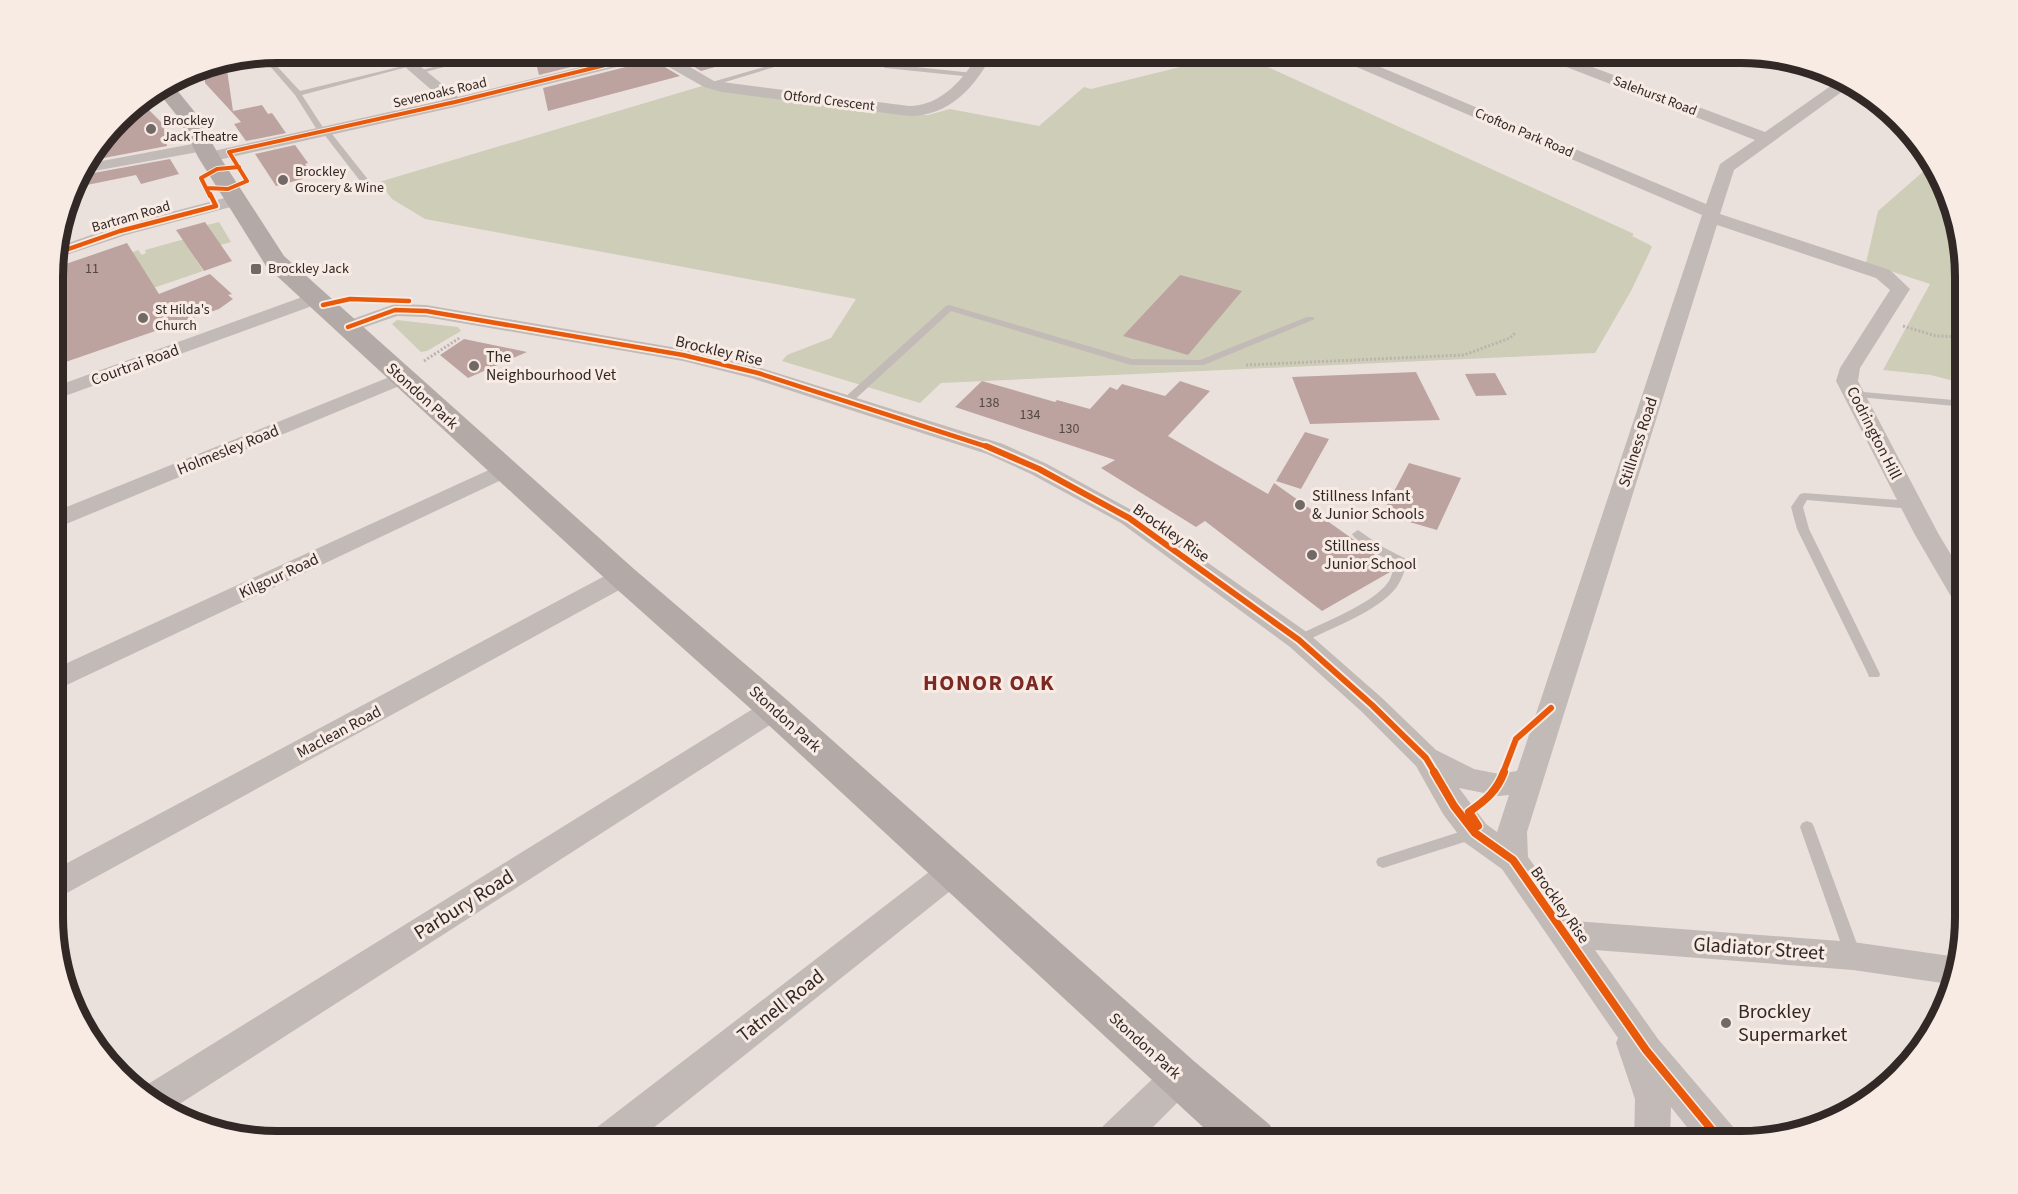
<svg xmlns="http://www.w3.org/2000/svg" width="2018" height="1194" viewBox="0 0 2018 1194" font-family="'Source Sans 3',sans-serif">
  <rect width="100%" height="100%" fill="#eae1dd"/>
  <path fill="#cecdb8" d="M1237 53 1634 234 1632 236 1650 245 1652 247 1631 291 1595 353 941 383 920 403 782 361 787 355 831 338 856 299 425 219 392 199 379 182 702 86 721 91 908 115H928L950 109 1039 126 1084 87 1091 89Z
    M1933 163 1953 204 1965 262V384L1931 375 1883 370 1930 284 1866 263 1878 211Z
    M219 222 231 242 192 253 203 271 54 322 133 252 138 250 142 255 146 253 145 250 210 232 207 225Z
    M397 320 458 327 461 331 427 351 421 352 392 324Z"/>
  <path fill="#bca3a0" d="M548 52H631L539 75 534 55Z
    M670 52H739L740 60 701 71Z
    M653 60 680 76 548 111 543 88Z
    M226 63 233 111 262 105 268 114 272 113 286 133 246 141 234 124 241 122 205 83 204 67Z
    M140 101 163 124 167 146 88 161 129 108Z
    M295 145 308 163 305 164 314 176 276 186 255 154Z
    M170 159 179 174 141 184 136 175 72 188 77 176Z
    M205 222 232 261 204 271 176 230Z
    M127 243 159 294 210 274 232 294 228 295 233 299 219 309 54 366V268Z
    M1180 275 1242 291 1188 355 1123 336Z
    M464 339 527 352 468 378 440 355Z
    M1416 372 1440 420 1310 424 1292 377Z
    M1495 373 1507 395 1476 396 1465 374Z
    M982 381 1055 402 1057 400 1090 409 1110 387 1117 390 1122 384 1165 396 1180 381 1210 391 1168 436 1268 494 1274 483 1392 567 1390 572 1322 611 1205 521 1196 527 1101 468 1115 460 955 407Z
    M1305 432 1329 439 1301 489 1276 481Z
    M1409 463 1461 478 1437 530 1382 514Z"/>
  <g fill="none" stroke-linecap="round" stroke-linejoin="round">
    <path stroke="#bbb3b0" stroke-width="3" stroke-dasharray="2 2" stroke-linecap="butt" d="M1903 326 1936 336 1965 337
      M424 361 461 337
      M1246 365 1464 355 1510 338 1515 333"/>
    <path fill="#c2bab7" fill-rule="evenodd" d="M487 53H496L418 74 414 72Z
      M812 53H821L712 86 705 84Z
      M859 53H866L887 64 973 73 977 75 973 77 885 68Z
      M270 54 274 63 300 91 411 64V66L302 95 324 129H328L370 182V186H364L323 133H319L295 95 269 65 264 55Z
      M949 305 1132 359 1200 360 1307 317H1313L1315 319 1204 365H1131L951 311 851 403H843V399L946 306Z
      M1852 391 1965 401V407L1848 396 1847 394Z
      M1804 493 1912 501 1918 505 1912 509 1807 500 1803 507 1809 529 1880 674 1879 677H1869L1868 674 1797 529 1791 507 1800 494Z
      M1358 530 1381 546 1406 559 1408 562C1404 571 1402 580 1396 588 1373 615 1333 626 1303 643H1295L1293 640 1295 637C1320 623 1373 605 1389 581 1392 576 1393 569 1395 563L1373 552 1354 537 1352 534Z
      M1807 821 1812 823 1814 827 1861 955 1858 960 1853 962 1848 960 1845 955 1800 827 1802 823Z
      M1475 827 1480 829 1482 833 1480 837 1383 868 1378 866 1376 862 1378 858Z"/>
    <path fill="#c2bab7" fill-rule="evenodd" d="M389 53H404L458 97 638 53H666L714 81 722 82 909 106C941 106 964 79 979 53H993C975 87 950 116 909 116L722 92 704 87 653 58 455 107 209 162 201 157 209 152 443 100Z
      M1329 53H1347L1706 204 1720 164 1755 140 1538 56 1536 53H1555L1765 132 1842 78 1854 83 1734 170 1720 214 1890 270 1910 289 1860 368 1858 381 1938 533 1965 578V608L1956 605 1914 533 1836 381 1840 368 1890 290 1876 278 1717 225 1527 832 1528 857 1574 921 1853 942 1957 957 1949 984 1853 970 1595 950 1658 1039 1734 1128 1739 1141H1698L1671 1107 1670 1141H1634L1635 1099 1616 1043 1618 1038 1502 869 1464 842 1443 814 1416 766 1362 712 1290 647 1121 523 1031 474 987 454 751 378 683 361 426 317 397 316 348 333 341 331 338 327 341 323 395 304 426 305 683 349 758 367 1003 444 1047 464 1137 513 1308 633 1382 698 1436 750 1474 769 1499 774 1517 771 1702 215 1331 56ZM1459 788 1499 796 1509 795 1497 832 1486 824Z
      M203 142 211 147 209 150 78 174 86 164Z
      M236 195 242 196 245 200 242 204 126 235 54 259V248L114 227Z
      M316 292 323 294 326 298 323 302 54 400V387Z
      M402 372 409 374 413 378 409 382 54 529V512Z
      M504 463 512 465 515 470 512 475 54 691V669Z
      M623 569 632 571 636 577 632 583 65 894 54 898V870L614 571Z
      M774 699 784 702 788 709 784 716 167 1112 140 1089 764 702Z
      M953 858 964 862 969 871 964 880 637 1141H591L596 1128 942 862Z
      M1179 1060 1191 1065 1197 1077 1191 1089 1139 1141H1096L1101 1128 1167 1065Z"/>
    <path fill="#b3aaa7" fill-rule="evenodd" d="M165 86 176 89 194 111 220 157 284 256 634 569 787 700 1195 1062 1270 1125 1277 1141H1218L761 718 612 585 266 266 198 157 178 117 162 97 151 94Z"/>
    <defs>
      <path id="cycleway-far3" d="M206 188 228 189 247 181 229 152 455 102 654 53
        M210 196 201 178 217 169 239 167"/>
      <path id="cycleway-far2" d="M54 254 120 231 216 206 210 194
        M323 305 350 299 409 301
        M348 327 395 310 426 311 683 355 758 373 991 448"/>
      <path id="cycleway-far1" d="M986 446 1039 469 1129 518 1299 640 1372 705 1426 758 1435 773
        M1503 773 1516 739 1551 708"/>
      <path id="cycleway" d="M1434 772 1454 806 1475 833 1513 860 1646 1050 1721 1141
        M1478 826 1469 812C1486 800 1497 791 1504 772"/>
    </defs>
    <use href="#cycleway-far3" stroke="#f7ebe4" stroke-width="6"/>
    <use href="#cycleway-far2" stroke="#f7ebe4" stroke-width="8"/>
    <use href="#cycleway-far1" stroke="#f7ebe4" stroke-width="10"/>
    <use href="#cycleway" stroke="#f7ebe4" stroke-width="11"/>
    <use href="#cycleway-far3" stroke="#e8590c" stroke-width="4"/>
    <use href="#cycleway-far2" stroke="#e8590c" stroke-width="4.5"/>
    <use href="#cycleway-far1" stroke="#e8590c" stroke-width="6"/>
    <use href="#cycleway" stroke="#e8590c" stroke-width="8"/>
  </g>
  <g fill="#726966" stroke="#f7ebe4" stroke-width="2">
    <circle cx="151" cy="129" r="6"/>
    <circle cx="283" cy="180" r="6"/>
    <rect x="250" y="263" width="12" height="12" rx="3"/>
    <circle cx="143" cy="318" r="6"/>
    <circle cx="474" cy="366" r="6"/>
    <circle cx="1300" cy="505" r="6"/>
    <circle cx="1312" cy="555" r="6"/>
    <circle cx="1726" cy="1023" r="6"/>
  </g>
  <g text-anchor="middle" dominant-baseline="central" stroke-width="6" stroke-linejoin="round" paint-order="stroke">
    <g font-size="14" fill="#322826" stroke="#f7ebe4">
      <text transform="translate(440 93) rotate(-13)">Sevenoaks Road</text>
      <text transform="translate(1655 96) rotate(21)">Salehurst Road</text>
      <text transform="translate(829 101) rotate(7)">Otford Crescent</text>
      <text transform="translate(1524 133) rotate(23)">Crofton Park Road</text>
      <text transform="translate(131 217) rotate(-16)">Bartram Road</text>
    </g>
    <g font-size="14" fill="#322826" stroke="#f7ebe4" text-anchor="start">
      <text x="163" y="121">Brockley<tspan x="163" dy="16">Jack Theatre</tspan></text>
      <text x="295" y="172">Brockley<tspan x="295" dy="16">Grocery &amp; Wine</tspan></text>
      <text x="268" y="269">Brockley Jack</text>
      <text x="155" y="310">St Hilda's<tspan x="155" dy="16">Church</tspan></text>
    </g>
    <g font-size="14" fill="#544744">
      <text x="92" y="269">11</text>
      <text x="989" y="403">138</text>
      <text x="1030" y="415">134</text>
      <text x="1069" y="429">130</text>
    </g>
    <g font-size="16" fill="#322826" stroke="#f7ebe4">
      <text transform="translate(719 351) rotate(13)">Brockley Rise</text>
      <text transform="translate(135 365) rotate(-20)">Courtrai Road</text>
      <text transform="translate(422 396) rotate(42)">Stondon Park</text>
      <text transform="translate(1874 433) rotate(63)">Codrington Hill</text>
      <text transform="translate(1638 442) rotate(-72)">Stillness Road</text>
      <text transform="translate(228 450) rotate(-22)">Holmesley Road</text>
      <text transform="translate(1171 533) rotate(35)">Brockley Rise</text>
      <text transform="translate(279 576) rotate(-25)">Kilgour Road</text>
      <text transform="translate(785 719) rotate(42)">Stondon Park</text>
      <text transform="translate(339 732) rotate(-28)">Maclean Road</text>
      <text transform="translate(1560 905) rotate(55)">Brockley Rise</text>
      <text transform="translate(1145 1046) rotate(42)">Stondon Park</text>
    </g>
    <g font-size="16" fill="#322826" stroke="#f7ebe4" text-anchor="start">
      <text x="486" y="357">The<tspan x="486" dy="18">Neighbourhood Vet</tspan></text>
      <text x="1312" y="496">Stillness Infant<tspan x="1312" dy="18">&amp; Junior Schools</tspan></text>
      <text x="1324" y="546">Stillness<tspan x="1324" dy="18">Junior School</tspan></text>
    </g>
    <g font-size="20" fill="#322826" stroke="#f7ebe4">
      <text transform="translate(464 905) rotate(-32)">Parbury Road</text>
      <text transform="translate(1759 949) rotate(4)">Gladiator Street</text>
      <text transform="translate(781 1006) rotate(-38)">Tatnell Road</text>
    </g>
    <g font-size="20" fill="#322826" stroke="#f7ebe4" text-anchor="start">
      <text x="1738" y="1012">Brockley<tspan x="1738" dy="23">Supermarket</tspan></text>
    </g>
    <g font-size="22" font-weight="bold" letter-spacing="1.5" fill="#7c2924" stroke="#f7ebe4">
      <text x="989" y="683">HONOR OAK</text>
    </g>
  </g>
  <path d="M0 0H2018V1194H0ZM277 63H1741A214 214 0 0 1 1955 277V917A214 214 0 0 1 1741 1131H277A214 214 0 0 1 63 917V277A214 214 0 0 1 277 63Z" fill="#f7ebe4" fill-rule="evenodd"/>
  <path fill="none" stroke="#322826" stroke-width="8" d="M277 63H1741A214 214 0 0 1 1955 277V917A214 214 0 0 1 1741 1131H277A214 214 0 0 1 63 917V277A214 214 0 0 1 277 63Z"/>
</svg>
